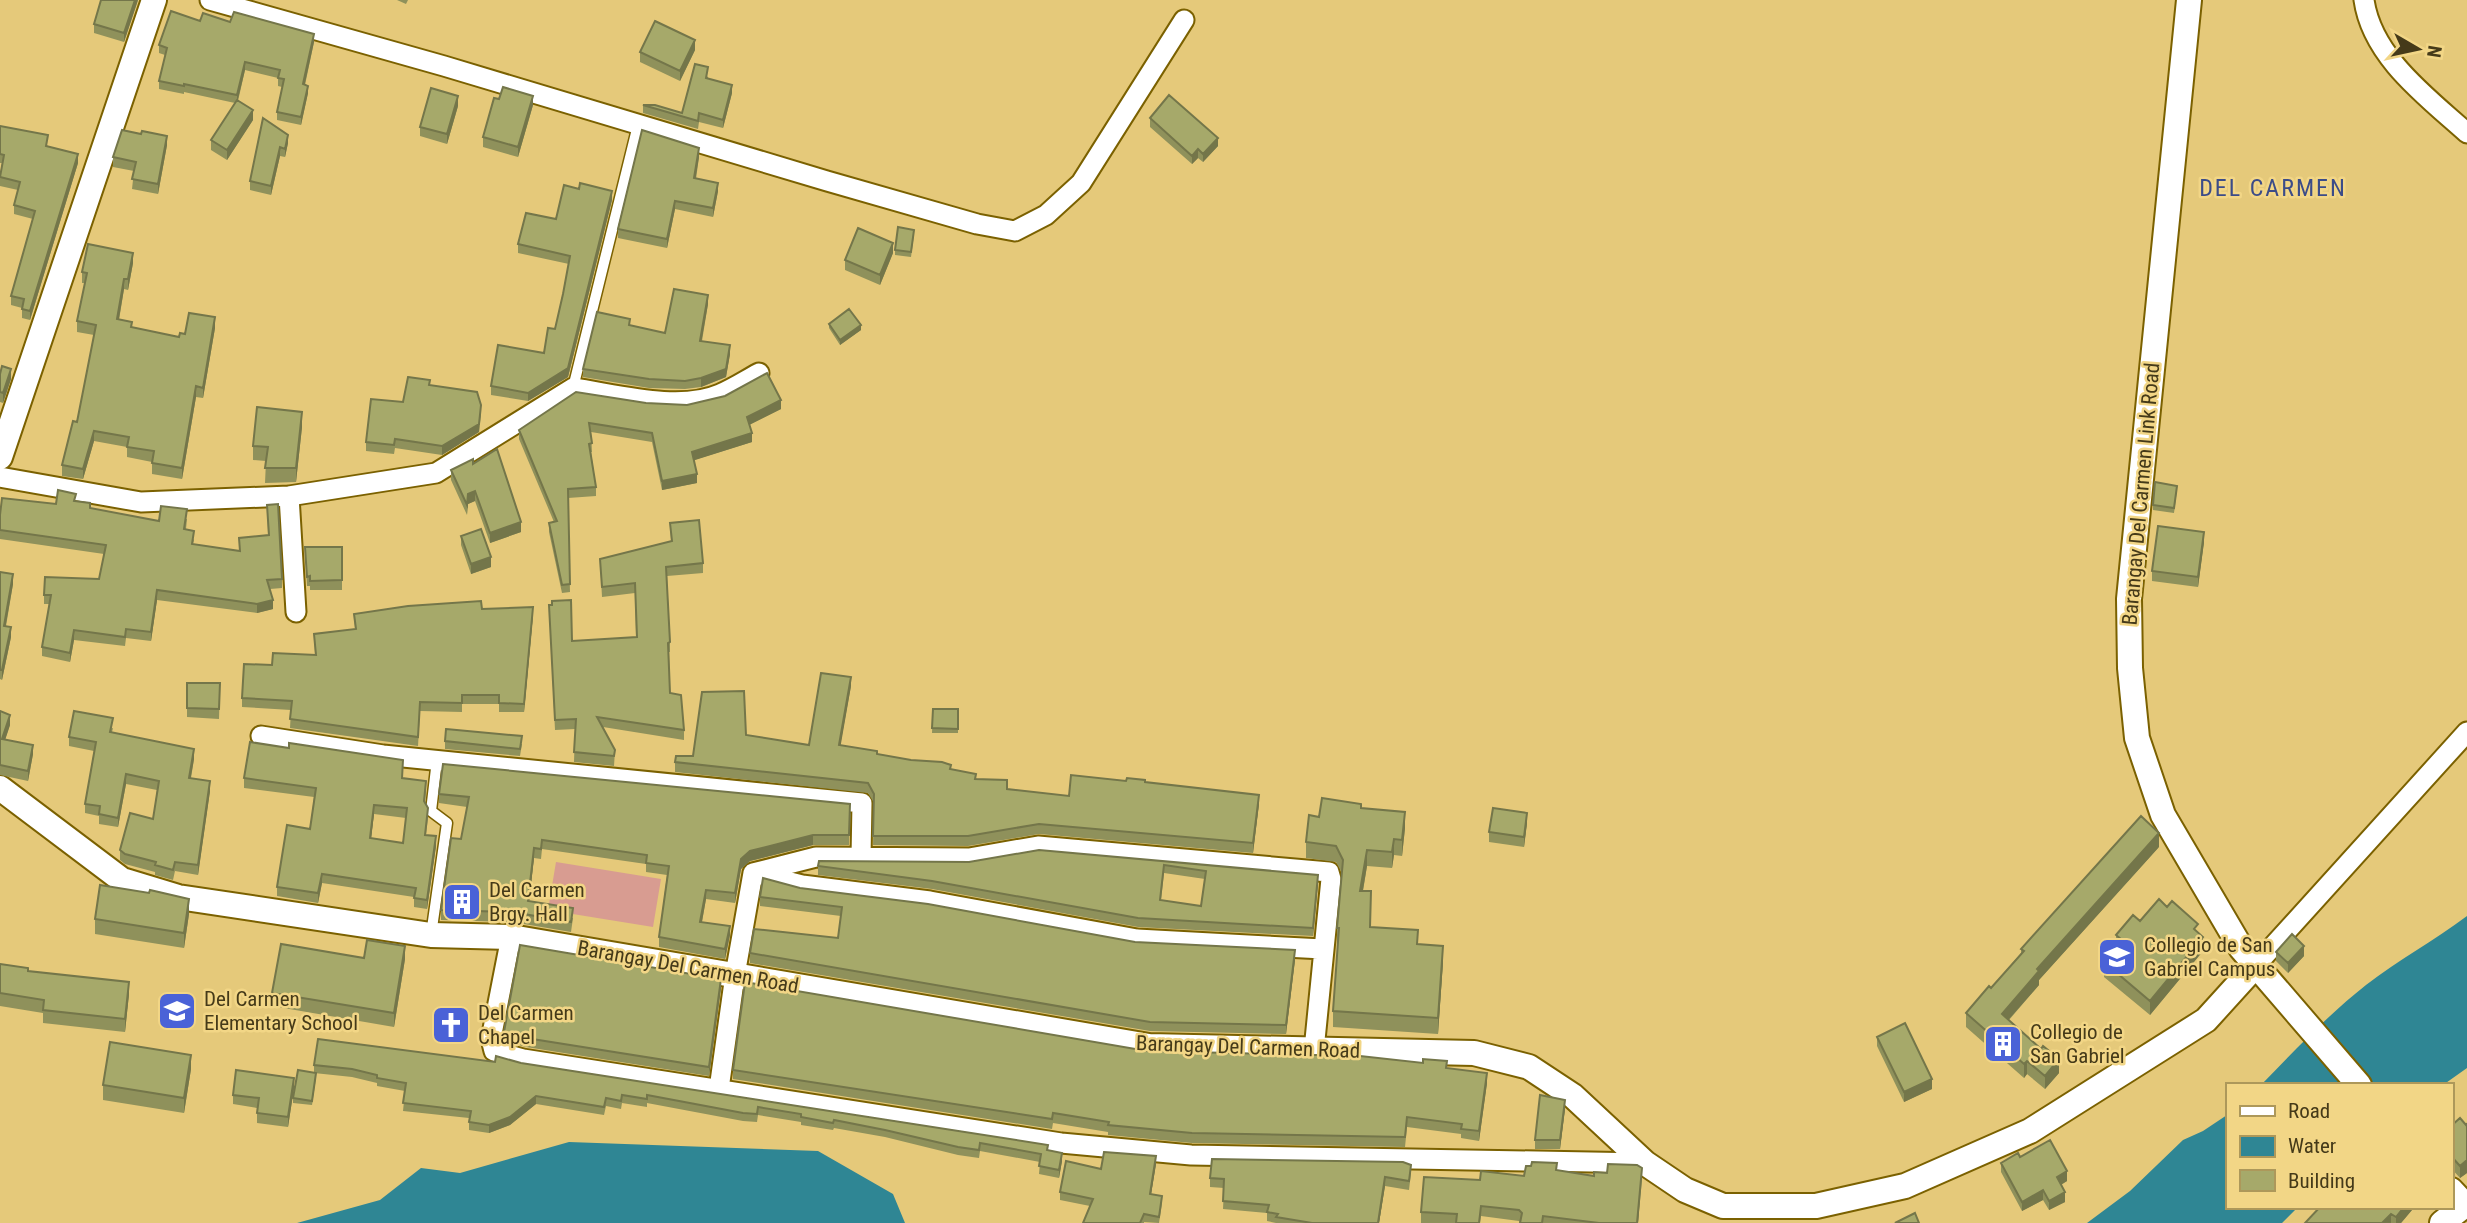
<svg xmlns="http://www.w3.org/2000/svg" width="2467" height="1223" viewBox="0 0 2467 1223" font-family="'Roboto Condensed',sans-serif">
  <rect width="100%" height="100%" fill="#e5c97a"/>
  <path fill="#d89c91" d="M556 862 661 879 653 927 548 910Z"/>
  <path fill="#2f8694" d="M2467 916V1068L2443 1085H2261C2294 1051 2328 1015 2366 985 2398 960 2434 941 2467 916Z
    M2227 1115V1207H2298L2282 1223H2087L2130 1191 2183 1140 2203 1131Z
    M569 1142 818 1151 893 1194 905 1223H297L380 1200 421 1168 460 1173Z"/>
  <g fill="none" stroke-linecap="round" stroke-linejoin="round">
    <defs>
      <path id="service" d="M573 388 638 125
        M431 935 447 823 431 811 437 760"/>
      <path id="minor" d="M210 0 444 66 827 181 977 224 1015 231 1046 215 1081 183 1184 20
        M2364 0C2372 57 2427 97 2467 133
        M0 477 141 502 289 496 436 473 573 388C616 394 679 412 720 394 734 388 746 380 759 373
        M289 496 296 612
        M261 736 383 755 862 803 861 857
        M753 873 816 857 969 858 1038 846 1329 872 1331 879 1314 1050
        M758 874 802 885 930 901 1137 939 1323 949
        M511 937 491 1039 494 1051 523 1059 1061 1143 1191 1155 1645 1163
        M2255 966 2467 732
        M719 1089 735 975 753 873"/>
      <path id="tertiary" d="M2189 0 2129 599 2130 668 2137 738 2163 815 2241 948 2359 1085
        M0 457 154 0
        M0 788 122 880 178 897 431 935 511 937 1149 1046 1474 1053 1529 1067 1573 1096 1645 1163 1685 1190 1723 1206H1816L1905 1186 2030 1131 2206 1020 2255 966
        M2442 1223 2465 1205 2451 1190"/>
    </defs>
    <use href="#service" stroke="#7b6100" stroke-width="13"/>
    <use href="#minor" stroke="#7b6100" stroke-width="23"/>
    <use href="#tertiary" stroke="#7b6100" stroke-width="28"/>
    <use href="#service" stroke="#fff" stroke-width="10"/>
    <use href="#minor" stroke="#fff" stroke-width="19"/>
    <use href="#tertiary" stroke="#fff" stroke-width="24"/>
  </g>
  <path fill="#8f915b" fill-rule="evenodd" d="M138 0 124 42 94 33V24Z
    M397 0H408L406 4Z
    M200 21 230 22 314 42 305 85 308 93 301 125 277 120V112L282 87 278 86V78L245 70 238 101 253 120 227 160 211 150V140L235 103 184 92V94L159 89V81L165 55 159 53V45Z
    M695 50 680 81 640 62V52Z
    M708 76V78L732 93 723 128 699 122 698 129 643 113V105L682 113Z
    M533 105 518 157 483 147V137Z
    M458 106 447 144 420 136V127Z
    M263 118 288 143 285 157 280 156 271 195 250 190V181Z
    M1150 118 1218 146 1203 162 1198 158 1192 164 1150 127Z
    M0 126 48 146 78 163 30 320 22 318V308L11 305V296L33 219 14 214V205L18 190 0 186V174L2 163H0Z
    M141 134 167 145 158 194 132 189 134 171 113 167V157Z
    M699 157 696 179 718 191 713 217 675 209 667 248 618 238V229Z
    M612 200 568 377 528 401 491 395V386L544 353 555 329 569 264 518 253V244L556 219Z
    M914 235 911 257 895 255V250Z
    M893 253 880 285 845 270V260Z
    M133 263 128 290 124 289 119 320 132 327 179 337 185 334 215 328 203 398 196 397 182 479 152 474V462L127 457V447L94 441 83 479 62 476V465L77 422 94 335 77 332V321L85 283H82V272Z
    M708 304 702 341 730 354 726 377 701 387 685 389 649 388 583 377V369L630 325 665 333Z
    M829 324 861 330 840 345 829 328Z
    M0 374 11 379 3 403 0 402Z
    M430 385 481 414 479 432 442 455 395 448 394 454 366 451V442L403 402Z
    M646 403 781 409 749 425 752 442 694 460 697 483 662 490 652 442 591 432 592 452H591L596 487V496L568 498 570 592 562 593 549 532V523L554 522 519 439V430Z
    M302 427 296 482 265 483 266 461 253 460V446Z
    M473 464 521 532 490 543 475 501 468 504 467 515 451 480V470Z
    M2177 490 2174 513 2153 510V505Z
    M76 501 90 508 159 521 187 519 186 529 194 540 193 544 240 551 239 538 268 535 267 505 282 579V588L270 589 273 609 257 613 157 600 151 641 126 638 125 646 74 640 70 662 42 656V647L50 604H44V595L99 579 104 554 0 539V515Z
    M670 523 703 563V573L667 576 670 642V652H669L670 693 684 730V740L603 727 615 750 614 766 574 762 575 729 555 730 549 605 572 641 636 637 635 593 602 597 600 559 671 541Z
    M461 536 491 567 471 574 461 545Z
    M2204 542 2198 587 2152 581V571Z
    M305 547H342V590H310V586H307Z
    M0 572 13 584 6 626 11 637 2 680 0 679Z
    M482 609 533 615 524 712H499V704H462V712L420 711 418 746 290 728 291 710 242 707V698L272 665 315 655 314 634 355 629 354 614Z
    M187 683H220L219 719 187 717Z
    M851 686 840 746 951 770 1007 789 1069 796 1126 781 1145 782 1259 804 1253 853 1039 834 968 846 873 845 874 803 868 793 675 772V762L746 735 809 745Z
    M933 709H958V733H932Z
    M0 711 10 725 5 740 33 754 28 781 0 775Z
    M113 728 112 732 194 759 191 778 210 791 198 875 175 871 173 880 155 875V872L125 864 120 860V850L153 819 157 790 126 784 118 827 99 824V816L85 813V804L94 751 69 746V737Z
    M445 741 522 744 520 756 445 749Z
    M403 769 402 778 426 790 425 803 428 818 426 835 436 846 427 909 414 907V897L322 883 318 903 277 896V887L310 829 314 797 244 788V778ZM374 814 406 818 403 843 371 838Z
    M439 794 850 804 849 845H813L750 861 741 869 735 903 706 899 702 922 730 935 725 959 659 947V937L667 875 646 872V864L542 849 541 859 534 858 529 901 573 918 571 932 512 922 441 920V910L461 839 467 807 439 803Z
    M1361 808 1405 828 1402 856 1394 855 1392 868 1367 866 1363 891 1371 907 1370 927 1418 945 1443 962 1438 1034 1333 1027V1011L1338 944H1337V928L1342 873 1336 862 1306 858V842L1319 817Z
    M1527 823 1524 847 1489 842V832Z
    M2159 847 2039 980V985L2009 1020 2059 1073 2045 1089 2027 1074 2024 1078 1966 1027V1013L1991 988 2021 953V949Z
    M1039 850 1318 883 1313 936 1138 927 932 889 818 875V866L969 862ZM1164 873 1205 879 1201 906 1161 900Z
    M800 888 1135 942 1295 960 1286 1034 1150 1031 750 963V953L838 938 841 916 760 906V897Z
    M189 914 184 948 95 934V919Z
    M2140 921 2198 932 2203 951 2150 1015 2104 977V962L2116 948V935Z
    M2276 952 2304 956 2288 973 2276 961Z
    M364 958 405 959 394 1027 272 1006V993Z
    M0 964 28 971 129 994 125 1032 43 1023V1013L0 1006Z
    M721 988 709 1076 526 1047 504 1041V1032Z
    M1877 1037 1932 1089 1904 1102 1877 1046Z
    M1147 1051 1447 1068 1487 1083 1479 1141 1461 1138V1134L1407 1127 1405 1147 1192 1143 1108 1135V1132L1053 1123 1052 1129 733 1079V1070Z
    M495 1062 521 1063 1048 1150 1062 1161 1059 1178 1039 1174 1040 1162 980 1151 979 1158 958 1155 885 1137 834 1128 833 1130 801 1125V1122L758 1115 757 1122 743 1121 647 1103V1107L622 1103 621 1109 606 1106 604 1115 536 1104 510 1125 489 1133 469 1130V1118L403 1111 405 1091 377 1086V1083L352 1077 314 1073V1065Z
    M191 1069 184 1113 103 1100V1085Z
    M316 1078 312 1105 293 1103V1098Z
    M294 1088 288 1127 257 1123V1108L233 1104V1095Z
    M1565 1109 1560 1149H1535V1140Z
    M2467 1124V1173L2460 1178 2451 1168V1126L2466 1125Z
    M2020 1157 2067 1181 2061 1185 2065 1202 2049 1210 2043 1200 2022 1211 2001 1172V1163Z
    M1156 1164 1151 1194 1162 1203 1159 1223 1144 1222V1223H1083L1090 1206 1060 1200V1192L1101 1169Z
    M1557 1171 1594 1176 1642 1179 1638 1223H1520L1519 1221 1481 1216 1480 1223H1421V1212L1480 1180 1524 1176Z
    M1411 1173 1409 1190 1385 1186 1379 1223H1276L1267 1221V1213L1223 1209 1224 1188 1210 1187V1178Z
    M2412 1207V1210L2401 1223H2305Z"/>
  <path fill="#74764a" d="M135 0H138L124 42V33Z
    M314 34V42L303 92V84Z
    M695 40V50L680 81V71Z
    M245 62V70L237 103V95Z
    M732 85V93L723 128V120Z
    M308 86V93L301 125V117Z
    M458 96V106L447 144V134Z
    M533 96V105L518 157V147Z
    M253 110V120L227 160V150Z
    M288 135V143L285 157V149Z
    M167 136V145L158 194V184Z
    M1218 138V146L1203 162V154Z
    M280 147V156L271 195V186Z
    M699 148V157L694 187V178Z
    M1198 149V158L1192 164V156Z
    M78 154V163L30 320V311Z
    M718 183V191L713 217V208Z
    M612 191V200L568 377 528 401V393Z
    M675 201V209L667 248V239Z
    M893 243V253L880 285V275Z
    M133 253V263L128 290V279Z
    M124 279V289L117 330V319Z
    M708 295V304L700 349V341Z
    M215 317V328L203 398V388Z
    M861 325V330L840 345V340Z
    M730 345V354L726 377 701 387V378Z
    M11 369V379L3 403V393Z
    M196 386V397L182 479V468Z
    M781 400V409L747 426V417Z
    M481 405 479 432 442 455V446Z
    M302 412V427L296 482V468Z
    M94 431V441L83 479V469Z
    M752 433V442L692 461V452Z
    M697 474V483L662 490V481Z
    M475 491V501L468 504 467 515 468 494Z
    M521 522V532L490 543V533Z
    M2204 532V542L2198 587V577Z
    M491 557V567L471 574V564Z
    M13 574V584L4 635V626Z
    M157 590V600L151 641V632Z
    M273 600V609L257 613V604Z
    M533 607V615L524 712V704Z
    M11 627V637L2 680V670Z
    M74 630V640L70 662V653Z
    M851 677V686L839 755V745Z
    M10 715V725L2 749V739Z
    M33 745V754L28 781V771Z
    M194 749V759L189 787V778Z
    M126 774V784L118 827V818Z
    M210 781V791L198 875V865Z
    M1259 795V804L1253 853V843Z
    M374 805V814L370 848V838Z
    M1405 812V828L1402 856V840Z
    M1527 813V823L1524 847V837Z
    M2159 833V847L2039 980V985L2002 1027V1014L2037 969Z
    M813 835V845L750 861 741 869 735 903V893L741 859 750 851Z
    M436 836V846L427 909V900Z
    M1394 839V855L1392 868V852Z
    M534 848V858L528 911V901Z
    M1367 850V866L1360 907V891Z
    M322 874V883L318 903V893Z
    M1318 875V883L1313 936V928Z
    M706 890V899L700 932V922Z
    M189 899V914L184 948V933Z
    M730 926V935L725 959V949Z
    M2203 937V951L2150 1015V1001Z
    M405 946V959L394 1027V1013Z
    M1443 946V962L1438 1034V1018Z
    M2304 946V956L2288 973V963Z
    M1295 950V960L1286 1034V1025Z
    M721 979V988L709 1076V1067Z
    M129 982V994L125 1032V1019Z
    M191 1055V1069L184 1113V1098Z
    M2059 1059V1073L2045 1089V1076Z
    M2027 1061V1074L2024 1078V1064Z
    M1487 1073V1083L1479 1141V1131Z
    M294 1078V1088L288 1127V1117Z
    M1932 1079V1089L1904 1102V1092Z
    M536 1096V1104L510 1125 489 1133V1125Z
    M1565 1100V1109L1560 1149V1140Z
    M1062 1153V1161L1059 1178V1170Z
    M1156 1156V1164L1150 1201V1194Z
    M2467 1160V1173L2460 1178V1166Z
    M1642 1168 1638 1223H1637Z
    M2067 1171V1181L2057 1187V1177Z
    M1385 1177V1186L1379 1223H1378Z
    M2043 1190V1200L2022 1211V1202Z
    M2065 1192V1202L2049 1210V1201Z
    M2404 1207H2412V1210L2401 1223H2396V1217Z
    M2391 1214V1223H2382Z"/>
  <path fill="#a6a96a" stroke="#74764a" stroke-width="2" fill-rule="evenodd" d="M101 0H135L124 33 94 24Z
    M171 11 200 21 203 13 230 22 234 12 314 34 303 84 308 86 301 117 277 112 284 79 278 78 280 70 245 62 237 95 184 84V86L159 81 167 48 159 45Z
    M655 21 695 40 680 71 640 52Z
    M695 64 708 67 706 78 732 85 723 120 699 113 698 121 643 105H655L682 113Z
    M503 87 533 96 518 147 483 137 494 98 499 99Z
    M431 88 458 96 447 134 420 127Z
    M1169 95 1218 138 1203 154 1198 149 1192 156 1150 118Z
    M237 100 253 110 227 150 211 140Z
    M263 118 288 135 285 149 280 147 271 186 250 181Z
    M0 126 48 135 46 146 78 154 30 311 22 309 24 299 11 296 35 211 14 205 20 182 0 177 4 155 0 154Z
    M122 130 141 134 142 131 167 136 158 184 132 179 136 162 113 157Z
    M642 130 699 148 694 178 718 183 713 208 675 201 667 239 618 229Z
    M580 183 612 191 568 368 528 393 491 386 498 345 544 353 548 328 555 329 563 294 570 256 518 244 526 213 556 219 564 185 579 189Z
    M898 227 914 230 911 252 895 250Z
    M858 228 893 243 880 275 845 260Z
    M88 244 133 253 128 279H124L117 319 132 322 131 327 179 337 180 333 185 334 189 313 215 317 203 388 196 386 182 468 152 463 154 451 127 447 129 437 94 431 83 469 62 465 73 421 77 422 96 325 77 321 87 273 82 272Z
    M674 289 708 295 700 341 730 345 726 369 701 378 685 381 649 379 583 369 597 312 630 319 629 325 665 333Z
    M849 309 861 325 840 340 829 324Z
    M2 366 11 369 3 393 0 392V374Z
    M767 373 781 400 747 417 752 433 692 452 697 474 662 481 652 433 589 423 592 443 589 444 596 487 568 489 570 584 562 585 549 523 557 521 519 430 576 392 646 403 687 405 725 396Z
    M408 377 430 380 429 385 477 392 481 405 479 424 442 446 395 439 394 445 366 442 371 399 403 402Z
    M257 407 302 412 296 468H265L268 447 253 446Z
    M497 449 521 522 490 533 475 491 468 494 467 505 451 470 473 459V464Z
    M2155 482 2177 486 2174 508 2153 505Z
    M58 490 76 494 74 501 90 503V508L159 521 161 506 187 509 184 529 194 531 192 544 240 551 239 538 269 535 267 505 278 504 282 579 267 580 273 600 257 604 157 590 151 632 126 629 125 637 74 630 70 653 42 647 51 595H44L45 577 99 579 106 545 0 530V515L2 498 56 504Z
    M699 520 703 563 666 567 670 642 668 643 670 693 681 695 684 730 597 717 615 750 614 756 574 752 576 719 555 720 549 605H552V601L571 600 572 641 637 637 635 583 602 587 600 559 672 541 670 523Z
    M2158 526 2204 532 2198 577 2152 571Z
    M481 529 491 557 471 564 461 536Z
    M305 547H342V580L310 581V576L307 577Z
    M0 572 13 574 4 626 11 627 2 670H0Z
    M481 601 482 609 533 607 524 704 499 703V695H462V703L420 702 418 737 290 719 292 701 242 698 244 664 272 665 273 653 316 655 314 634 356 629 354 614 408 606Z
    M821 673 851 677 839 745 877 751V754L911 760 942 762 951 765 950 769 976 774 975 779 1007 780V789L1069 796 1071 775 1126 781 1127 778 1145 780V782L1259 795 1253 843 1039 824 968 836H873L874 794 868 783 675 762 676 756H693L702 692 744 691 746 735 809 745Z
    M187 683H220L219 709 187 708Z
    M933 709H958V729L932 728Z
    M0 711 10 715 2 739 33 745 28 771 0 765Z
    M74 711 113 718 110 732 194 749 189 778 210 781 198 865 175 862 173 870 155 865 156 862 125 854 120 850 130 813 153 819 159 781 126 774 118 818 99 814 100 806 85 804 96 742 69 737Z
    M446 729 522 736 520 749 445 741Z
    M250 742 289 748V743L403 760 402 778 426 781 424 801 428 808 425 835 436 836 427 900 414 898 416 888 322 874 318 893 277 887 287 825 310 829 316 788 244 778ZM374 805 407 808 403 843 370 838Z
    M443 764 850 804 849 835H813L750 851 741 859 735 893 706 890 700 922 730 926 725 949 659 937 669 866 646 863 647 855 542 840 541 849 534 848 528 901 573 908 571 922 512 912 441 910 451 838 461 839 469 797 439 794Z
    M1322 798 1361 804V808L1405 812 1402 840 1394 839 1392 852 1367 850 1360 891H1371L1370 927 1418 930 1417 944 1443 946 1438 1018 1333 1011 1339 928H1337L1343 860 1336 846 1306 842 1309 815 1319 817Z
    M1493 808 1527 813 1524 837 1489 832Z
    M2141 816 2159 833 2037 969 2039 971 2002 1014 2041 1049 2043 1046 2059 1059 2045 1076 2027 1061 2024 1064 1966 1013 1989 986 1991 988 2024 951 2021 949Z
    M1039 850 1318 875 1313 928 1138 918 932 881 818 866 819 861 969 862ZM1164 865 1206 871 1201 906 1160 900Z
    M763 878 800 888 928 904 1135 942 1295 950 1286 1025 1150 1022 750 953 754 929 838 938 842 907 760 897Z
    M100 885 149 893 150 890 189 899 184 933 95 919Z
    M2159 899 2167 907 2172 901 2198 924 2194 929 2203 937 2150 1001 2104 962 2122 940 2116 935 2133 915 2140 921Z
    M2292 934 2304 946 2288 963 2276 952Z
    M367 940 405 946 394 1013 272 993 281 944 364 958Z
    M520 945 721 979 709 1067 526 1038 504 1032Z
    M0 964 28 968V971L129 982 125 1019 43 1010 44 1000 0 993Z
    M745 982 1147 1051 1360 1056 1423 1063V1059L1447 1061 1446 1068 1487 1073 1479 1131 1461 1129 1462 1124 1407 1117 1405 1137 1192 1133 1108 1125 1109 1122 1053 1113 1052 1119 733 1070Z
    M1905 1023 1932 1079 1904 1092 1877 1037Z
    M318 1039 495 1062 496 1056 521 1063 1048 1145 1047 1150 1062 1153 1059 1170 1039 1166 1041 1154 980 1143 979 1150 958 1147 885 1130 834 1120 833 1123 801 1117V1114L758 1107 757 1114 743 1113 647 1095V1099L622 1095 621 1101 606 1098 604 1107 536 1096 510 1117 489 1125 469 1122 471 1111 403 1103 406 1083 377 1078V1075L352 1069 314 1065Z
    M110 1042 191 1055 184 1098 103 1085Z
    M236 1070 294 1078 288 1117 257 1113 259 1098 233 1095Z
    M298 1070 316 1073 312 1101 293 1098Z
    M1540 1095 1565 1100 1560 1140H1535Z
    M2460 1118 2466 1125 2467 1124V1160L2460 1166 2451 1156V1126Z
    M2050 1140 2067 1171 2057 1177 2065 1192 2049 1201 2043 1190 2022 1202 2001 1163 2018 1153 2020 1157Z
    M1104 1152 1156 1156 1150 1194 1162 1196 1159 1217 1144 1214 1140 1223H1083L1093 1199 1060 1192 1066 1161 1101 1169Z
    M1212 1159 1403 1162 1411 1165 1409 1181 1385 1177 1378 1223H1312L1276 1217 1278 1214 1267 1212 1269 1205 1223 1201 1224 1179 1210 1178Z
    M1532 1162 1557 1163 1556 1170 1594 1176V1172L1607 1173 1608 1164 1637 1165 1642 1168 1637 1223H1599L1543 1216 1542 1223H1520L1522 1213 1519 1210 1481 1206 1479 1223H1456L1457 1214 1421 1212 1424 1177 1480 1180 1481 1171 1524 1176 1526 1166H1531Z
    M2320 1207H2404L2396 1217 2391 1214 2382 1223H2305Z
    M1915 1213 1919 1223H1895Z"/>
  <defs>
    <symbol id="building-square" viewBox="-11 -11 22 22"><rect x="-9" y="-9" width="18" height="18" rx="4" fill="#4a62d7" stroke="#f2d686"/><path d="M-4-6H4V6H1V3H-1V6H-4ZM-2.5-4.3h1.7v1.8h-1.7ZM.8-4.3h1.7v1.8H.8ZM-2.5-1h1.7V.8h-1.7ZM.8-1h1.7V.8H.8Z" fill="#fff"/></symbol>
    <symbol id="university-square" viewBox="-11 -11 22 22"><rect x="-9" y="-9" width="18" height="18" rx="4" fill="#4a62d7" stroke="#f2d686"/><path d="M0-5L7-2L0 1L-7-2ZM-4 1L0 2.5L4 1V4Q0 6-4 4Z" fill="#fff"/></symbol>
    <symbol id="school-square" viewBox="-11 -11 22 22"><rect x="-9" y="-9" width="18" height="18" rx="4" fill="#4a62d7" stroke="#f2d686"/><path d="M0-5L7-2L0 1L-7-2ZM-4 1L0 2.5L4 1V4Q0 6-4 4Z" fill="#fff"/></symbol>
    <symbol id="church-square" viewBox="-11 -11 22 22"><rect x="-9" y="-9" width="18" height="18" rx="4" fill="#4a62d7" stroke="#f2d686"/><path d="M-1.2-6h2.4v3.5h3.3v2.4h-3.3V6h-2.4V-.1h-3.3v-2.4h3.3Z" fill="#fff"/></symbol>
  </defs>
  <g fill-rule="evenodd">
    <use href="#building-square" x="440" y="880" width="44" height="44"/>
    <use href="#university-square" x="2095" y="935" width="44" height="44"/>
    <use href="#school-square" x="155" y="989" width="44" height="44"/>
    <use href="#church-square" x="429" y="1003" width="44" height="44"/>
    <use href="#building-square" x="1981" y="1022" width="44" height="44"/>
  </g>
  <g text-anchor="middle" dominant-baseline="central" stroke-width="5" stroke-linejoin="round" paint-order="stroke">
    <g font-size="21" fill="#453a19" stroke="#f2d686">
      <text transform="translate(2141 494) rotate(-85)">Barangay Del Carmen Link Road</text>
      <text transform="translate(688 967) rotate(10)">Barangay Del Carmen Road</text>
      <text transform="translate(1248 1047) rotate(2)">Barangay Del Carmen Road</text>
    </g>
    <g font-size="21" fill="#453a19" stroke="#f2d686" text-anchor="start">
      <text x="489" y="890">Del Carmen<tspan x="489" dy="24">Brgy. Hall</tspan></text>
      <text x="2144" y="945">Collegio de San<tspan x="2144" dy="24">Gabriel Campus</tspan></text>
      <text x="204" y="999">Del Carmen<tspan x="204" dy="24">Elementary School</tspan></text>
      <text x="478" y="1013">Del Carmen<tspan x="478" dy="24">Chapel</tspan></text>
      <text x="2030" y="1032">Collegio de<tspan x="2030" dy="24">San Gabriel</tspan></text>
    </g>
    <g font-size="24" letter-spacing="2" fill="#3c4c88" stroke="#f2d686">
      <text x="2273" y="188">DEL CARMEN</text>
    </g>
  </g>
  <rect x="2226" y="1083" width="228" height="126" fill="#f2d686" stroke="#ad985a" stroke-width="2"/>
  <rect x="2240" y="1106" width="35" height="10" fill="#ffffff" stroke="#ad985a" stroke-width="2"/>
  <text x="2288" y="1118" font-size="21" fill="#453a19">Road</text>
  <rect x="2240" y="1136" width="35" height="21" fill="#2f8694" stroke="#ad985a" stroke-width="2"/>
  <text x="2288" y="1153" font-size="21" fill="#453a19">Water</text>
  <rect x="2240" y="1170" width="35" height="21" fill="#a6a96a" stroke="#ad985a" stroke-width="2"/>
  <text x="2288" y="1188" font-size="21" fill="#453a19">Building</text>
  <g transform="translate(2418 49) rotate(99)" stroke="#f2d686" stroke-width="5" paint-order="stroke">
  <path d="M0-5L12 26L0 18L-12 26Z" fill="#453a19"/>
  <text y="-10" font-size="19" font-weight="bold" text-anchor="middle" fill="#453a19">N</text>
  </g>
</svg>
